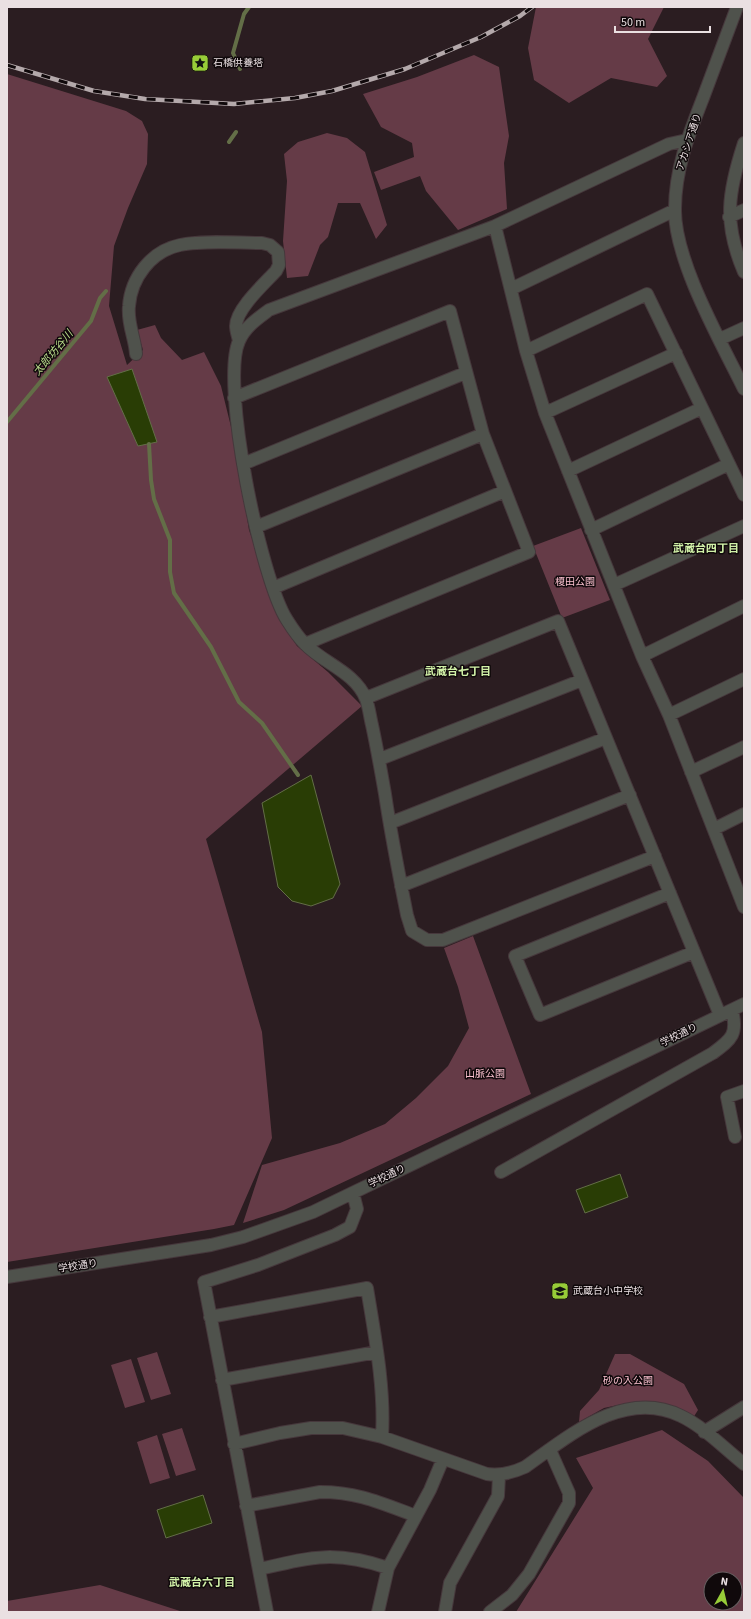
<svg xmlns="http://www.w3.org/2000/svg" width="751" height="1619" viewBox="0 0 751 1619" font-family="'Source Sans 3','Noto Sans JP',sans-serif">
  <rect width="100%" height="100%" fill="#2b1d21"/>
  <path fill="#653b47" fill-rule="evenodd" d="M536 7H664L648 39 667 76 657 87 611 78 569 103 534 80 528 48Z
    M474 55 499 67 509 136 504 163 507 209 458 230 426 191 420 176 381 190 374 172 414 157 412 143 381 127 363 94 417 77Z
    M7 74 126 111 142 121 148 134 147 164 128 208 114 246 109 306 127 365 143 350 137 330 155 325 161 338 182 360 204 352 221 386 234 439 249 530 282 623 297 646 328 672 362 706 206 839 262 1032 272 1138 234 1225 214 1229 7 1262Z
    M327 133 347 138 365 152 387 225 376 239 360 203H338L328 237 320 245 308 276 287 278 283 241 287 181 284 154 298 142Z
    M581 528 610 600 562 618 533 546Z
    M473 936 531 1094 284 1210 243 1223 262 1165 340 1143 385 1124 416 1098 448 1066 469 1028 458 987 444 948Z
    M157 1352 171 1394 151 1400 137 1358Z
    M615 1354H630L684 1384 698 1410 693 1418 678 1408 645 1403H627L604 1408 579 1422 580 1411 599 1390Z
    M131 1359 145 1402 125 1408 111 1365Z
    M182 1428 196 1470 176 1476 162 1434Z
    M662 1430 708 1461 744 1498V1612H516L593 1488 576 1458ZM711 1579H735V1603H711Z
    M157 1435 170 1478 150 1484 137 1442Z
    M100 1585 183 1612H7V1601Z"/>
  <path fill="#293d05" stroke="#636e47" d="M132 369 157 442 138 446 107 377Z
    M311 775 340 884 333 898 311 906 292 901 278 887 262 803Z
    M620 1174 628 1197 585 1213 576 1190Z
    M203 1495 212 1523 166 1538 157 1510Z"/>
  <g fill="none" stroke-linecap="round" stroke-linejoin="round">
    <path stroke="#636e47" stroke-width="4" d="M240 69 233 53 244 14 249 7
      M229 142 236 132
      M7 422 91 321 100 298 106 291
      M149 444 151 480 154 499 170 540V572L174 593 211 647 239 702 262 723 298 775"/>
    <defs>
      <path id="minor" d="M737 7C726 37 714 68 703 98 689 134 675 169 675 209 674 260 721 342 744 389
        M744 143C728 192 723 223 744 272
        M729 217 744 210
        M495 226 526 351 545 413 642 656 669 715 744 907
        M511 289 675 210
        M720 339 744 328
        M526 351 647 294 744 495
        M136 354C135 338 127 323 129 306 131 278 151 251 180 245 203 240 238 243 262 243L270 245 278 252 279 265 276 271C265 283 236 309 236 326 236 331 238 336 239 341
        M234 398 450 311 483 434 529 552 305 644
        M545 413 676 353
        M243 464 465 373
        M568 471 702 408
        M256 527 483 434
        M591 530 729 464
        M614 585 744 526
        M273 588 505 491
        M642 656 744 606
        M366 698 558 621 720 1015
        M669 715 744 679
        M380 759 582 680
        M691 772 744 747
        M390 823 606 738
        M714 829 744 814
        M655 856 443 940H427L412 931 407 915C399 875 391 835 385 794 381 771 377 748 372 725 370 717 369 707 366 699 355 672 323 663 305 644 298 637 292 628 287 620 261 580 220 383 239 341 245 327 257 319 269 310L495 226 669 144 687 140
        M401 886 630 795
        M670 893 515 956 540 1015 694 952
        M735 1137 727 1097 744 1091
        M501 1172 713 1053C732 1039 738 1034 732 1010
        M7 1277 211 1245 243 1237 313 1212 744 1004
        M210 1317 367 1288C375 1337 385 1388 382 1437
        M222 1380 377 1352
        M704 1432 744 1407
        M234 1444 280 1433 311 1428H343L382 1437 487 1474C501 1476 512 1473 525 1467 569 1436 624 1388 681 1416 704 1427 724 1448 744 1464
        M246 1506 320 1492C358 1492 381 1503 416 1516
        M260 1569C311 1557 335 1550 388 1568
        M267 1612 204 1282 258 1265 335 1235 350 1227 357 1209 353 1193
        M378 1612 388 1568 430 1490 443 1459
        M445 1612 450 1583 498 1496 499 1476
        M490 1612 512 1595 529 1574 569 1503V1493L550 1450"/>
    </defs>
    <use href="#minor" stroke="#46383c" stroke-width="14"/>
    <use href="#minor" stroke="#4f524c" stroke-width="12"/>
    <defs>
      <path id="rail" d="M7 65 94 91 145 99 234 104 295 98 332 91 405 69 481 37 520 16 532 7"/>
    </defs>
    <use href="#rail" stroke="#b4a9ab" stroke-width="4.5"/>
    <use href="#rail" stroke="#10090b" stroke-width="3" stroke-dasharray="9" stroke-linecap="butt"/>
  </g>
  <defs>
    <symbol id="sight-square" viewBox="-11 -11 22 22"><rect x="-9" y="-9" width="18" height="18" rx="4" fill="#97cc38" stroke="#10090b"/><path d="M0-6L1.8-2.2L6-1.7L2.9 1.2L3.7 5.4L0 3.3L-3.7 5.4L-2.9 1.2L-6-1.7L-1.8-2.2Z" fill="#111"/></symbol>
    <symbol id="school-square" viewBox="-11 -11 22 22"><rect x="-9" y="-9" width="18" height="18" rx="4" fill="#97cc38" stroke="#10090b"/><path d="M0-5L7-2L0 1L-7-2ZM-4 1L0 2.5L4 1V4Q0 6-4 4Z" fill="#111"/></symbol>
  </defs>
  <g fill-rule="evenodd">
    <use href="#sight-square" x="190" y="53" width="20" height="20"/>
    <use href="#school-square" x="550" y="1281" width="20" height="20"/>
  </g>
  <g text-anchor="middle" dominant-baseline="central" stroke-width="3" stroke-linejoin="round" paint-order="stroke">
    <g font-size="10" fill="#eae0e2" stroke="#10090b" text-anchor="start">
      <text x="213" y="63">石橋供養塔</text>
      <text x="573" y="1291">武蔵台小中学校</text>
    </g>
    <g font-size="10" fill="#eae0e2" stroke="#10090b">
      <text transform="translate(689 142) rotate(-72)">アカシア通り</text>
      <text transform="translate(679 1035) rotate(-26)">学校通り</text>
      <text transform="translate(387 1176) rotate(-25)">学校通り</text>
      <text transform="translate(78 1266) rotate(-9)">学校通り</text>
    </g>
    <g font-size="10" fill="#fac1cf" stroke="#10090b">
      <text x="575" y="582">榎田公園</text>
      <text x="485" y="1074">山脈公園</text>
      <text x="628" y="1381">砂の入公園</text>
    </g>
    <g font-size="11" font-style="italic" fill="#b9db8b" stroke="#10090b">
      <text transform="translate(53 353) rotate(-50)">太郎坊谷川</text>
    </g>
    <g font-size="11" font-weight="bold" fill="#d1f1a8" stroke="#10090b">
      <text x="706" y="548">武蔵台四丁目</text>
      <text x="458" y="671">武蔵台七丁目</text>
      <text x="202" y="1582">武蔵台六丁目</text>
    </g>
  </g>
  <rect width="751" height="1619" fill="none" stroke="#eae0e2" stroke-width="16"/>
  <g transform="translate(723 1591) rotate(8)"><circle r="19" fill="#10090b" stroke="#675f61"/>
  <path d="M0-3L7 15L0 10L-7 15Z" fill="#97cc38"/>
  <text y="-6" font-size="11" font-weight="bold" text-anchor="middle" fill="#eae0e2">N</text>
  </g>
  <path d="M615 26v6h95v-6" fill="none" stroke="#eae0e2" stroke-width="2"/>
  <text x="621" y="26" font-size="12" fill="#eae0e2" stroke="#10090b" stroke-width="3" paint-order="stroke">50 m</text>
</svg>
